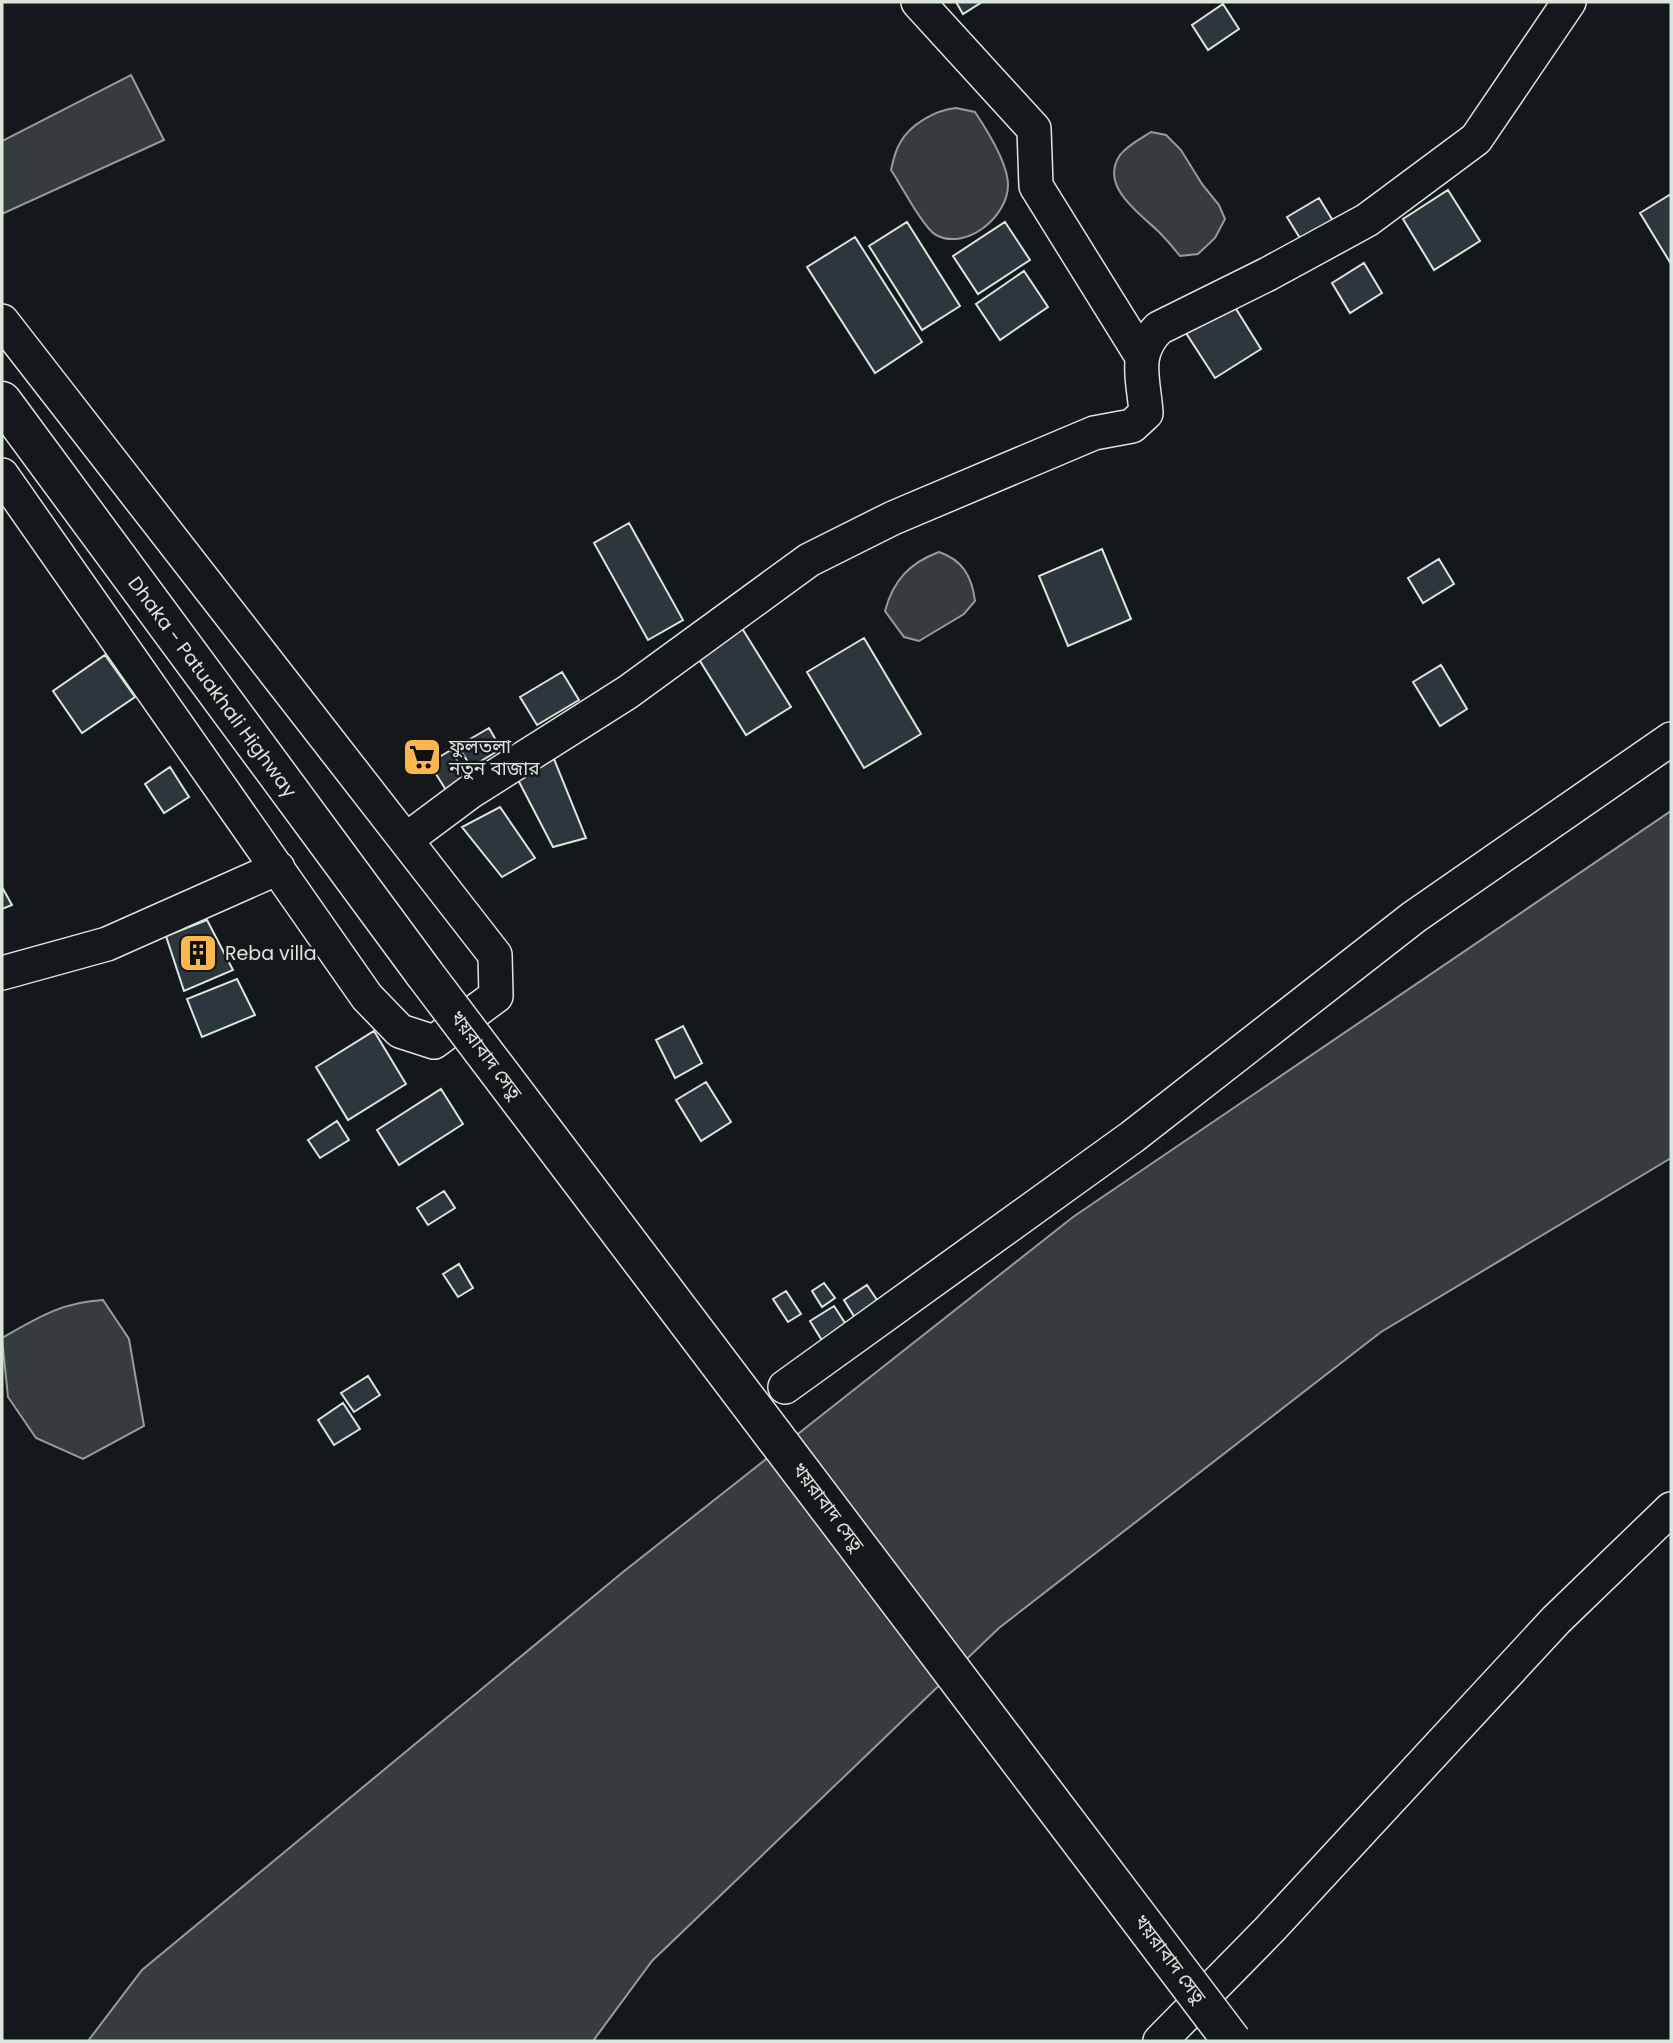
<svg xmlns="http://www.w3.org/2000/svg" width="1673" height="2043" viewBox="0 0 1673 2043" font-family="Poppins,'Noto Sans Bengali',sans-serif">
  <rect width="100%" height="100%" fill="#14181c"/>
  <path fill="#363b3e" stroke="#939e99" stroke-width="2" d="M131 75 164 140 2 214V141Z
    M956 108 975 112C987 130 1008 164 1008 185 1008 217 966 251 936 235 924 229 900 183 891 170 893 161 895 151 900 143 910 124 936 110 956 108Z
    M1151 132 1166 135 1181 150 1202 184 1219 205 1225 219 1215 238 1198 254 1180 256C1173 247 1166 239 1158 231 1139 213 1099 186 1120 155 1128 145 1140 139 1151 132Z
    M939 552C963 560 972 577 975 601L964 614 919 641 904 637 885 611C893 581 909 563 939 552Z
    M1671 811V1158L1381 1332 999 1628 652 1961 593 2041H88L142 1970 623 1572 1073 1217Z
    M103 1300 129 1339 144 1426 83 1459 36 1438 8 1397 2 1338C37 1318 62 1302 103 1300Z"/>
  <path fill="#2c363c" stroke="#d8e6dc" stroke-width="2" d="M956 2H982L963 14Z
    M1223 4 1239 29 1208 50 1192 25Z
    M1448 190 1480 241 1434 270 1403 219Z
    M1671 194V264L1640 213Z
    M1319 198 1338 229 1306 248 1287 217Z
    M907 222 960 306 922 330 869 246Z
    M1005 222 1030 260 978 294 953 256Z
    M855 237 922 342 875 373 807 267Z
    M1364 263 1382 293 1350 313 1332 283Z
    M1024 271 1048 307 1000 340 976 304Z
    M1233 304 1261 349 1215 378 1186 333Z
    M629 523 683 620 648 640 594 543Z
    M1102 549 1131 619 1068 646 1039 576Z
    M1439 559 1454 584 1423 603 1408 578Z
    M740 625 791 707 746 735 695 653Z
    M864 638 921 734 864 768 807 672Z
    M105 655 135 697 82 733 53 691Z
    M1441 665 1467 709 1440 726 1413 682Z
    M562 672 579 700 537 725 520 697Z
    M489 728 501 749 471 767 458 746Z
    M451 750 467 777 446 790 429 763Z
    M554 759 586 838 553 847 516 776Z
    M170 767 189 797 164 813 145 784Z
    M500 807 535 858 502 877 462 827Z
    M2 887 12 905 2 909Z
    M207 920 233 970 184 991 166 936Z
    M237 979 255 1015 202 1037 187 999Z
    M683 1026 702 1063 675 1078 656 1040Z
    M374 1031 406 1084 348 1120 316 1067Z
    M706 1082 731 1122 701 1141 676 1100Z
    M441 1089 463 1124 399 1165 377 1130Z
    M337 1121 349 1140 320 1158 308 1140Z
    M444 1191 455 1208 428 1225 417 1208Z
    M459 1264 473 1288 458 1297 443 1274Z
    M824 1283 835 1298 822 1307 812 1291Z
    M867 1285 881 1306 857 1321 844 1300Z
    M786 1291 801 1314 788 1322 773 1299Z
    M834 1306 847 1326 823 1342 810 1321Z
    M368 1376 380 1395 354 1412 341 1393Z
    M343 1403 360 1429 334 1445 318 1420Z"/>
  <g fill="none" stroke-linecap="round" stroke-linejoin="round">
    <defs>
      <path id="minor" d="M918 2 1034 129 1036 186 1141 355
        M2 321 495 955 496 996 434 1042 400 1031 367 997 2 475
        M407 839 470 792 628 692 809 560 893 518 1094 433 1132 426 1146 413C1144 380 1132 354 1159 328L1268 274 1367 220 1476 139 1569 2
        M2 973 107 944 278 868
        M785 1387 1132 1137 1414 917 1671 739
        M1160 2041 1270 1929 1556 1620 1671 1509"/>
      <g id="trunk">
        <path id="s1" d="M2 401 424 973"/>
      </g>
    </defs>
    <use href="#minor" stroke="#d8e6dc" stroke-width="36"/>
    <use href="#trunk" stroke="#d8e6dc" stroke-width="41"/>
    <use href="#minor" stroke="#14181c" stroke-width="33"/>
    <use href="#trunk" stroke="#14181c" stroke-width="38"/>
    <defs>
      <path id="trunk-bridge" d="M424 973 1232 2041"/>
    </defs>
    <use href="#trunk-bridge" stroke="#d8e6dc" stroke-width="41" stroke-linecap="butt"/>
    <use href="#trunk-bridge" stroke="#14181c" stroke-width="38"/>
  </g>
  <defs>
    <symbol id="supermarket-square" viewBox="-11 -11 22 22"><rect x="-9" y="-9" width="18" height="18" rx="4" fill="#ffb74d" stroke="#14181c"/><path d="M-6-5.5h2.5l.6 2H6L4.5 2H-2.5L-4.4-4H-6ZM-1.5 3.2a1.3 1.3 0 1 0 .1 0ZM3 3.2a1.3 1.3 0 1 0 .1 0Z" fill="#111"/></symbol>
    <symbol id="building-square" viewBox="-11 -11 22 22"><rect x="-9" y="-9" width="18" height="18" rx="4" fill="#ffb74d" stroke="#14181c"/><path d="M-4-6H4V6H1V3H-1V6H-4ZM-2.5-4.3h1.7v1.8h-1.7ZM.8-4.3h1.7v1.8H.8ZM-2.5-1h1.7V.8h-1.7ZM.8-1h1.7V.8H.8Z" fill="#111"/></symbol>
  </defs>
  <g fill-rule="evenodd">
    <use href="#supermarket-square" x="400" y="735" width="44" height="44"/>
    <use href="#building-square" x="176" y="931" width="44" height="44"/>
  </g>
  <g text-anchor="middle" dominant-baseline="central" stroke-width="5" stroke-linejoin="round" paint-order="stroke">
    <g font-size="19" fill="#d8e6dc" stroke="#14181c">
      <text stroke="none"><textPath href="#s1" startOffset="355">Dhaka - Patuakhali Highway</textPath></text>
      <text transform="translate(486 1055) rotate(53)">খয়রাবাদ সেতু</text>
      <text transform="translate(828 1507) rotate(53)">খয়রাবাদ সেতু</text>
      <text transform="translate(1170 1959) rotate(53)">খয়রাবাদ সেতু</text>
    </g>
    <g font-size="19" fill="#d8e6dc" stroke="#14181c" text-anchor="start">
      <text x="449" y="746">ফুলতলা<tspan x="449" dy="22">নতুন বাজার</tspan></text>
      <text x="225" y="953">Reba villa</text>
    </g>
  </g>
  <rect width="1673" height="2043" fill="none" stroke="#d8e6dc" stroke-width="7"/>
</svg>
